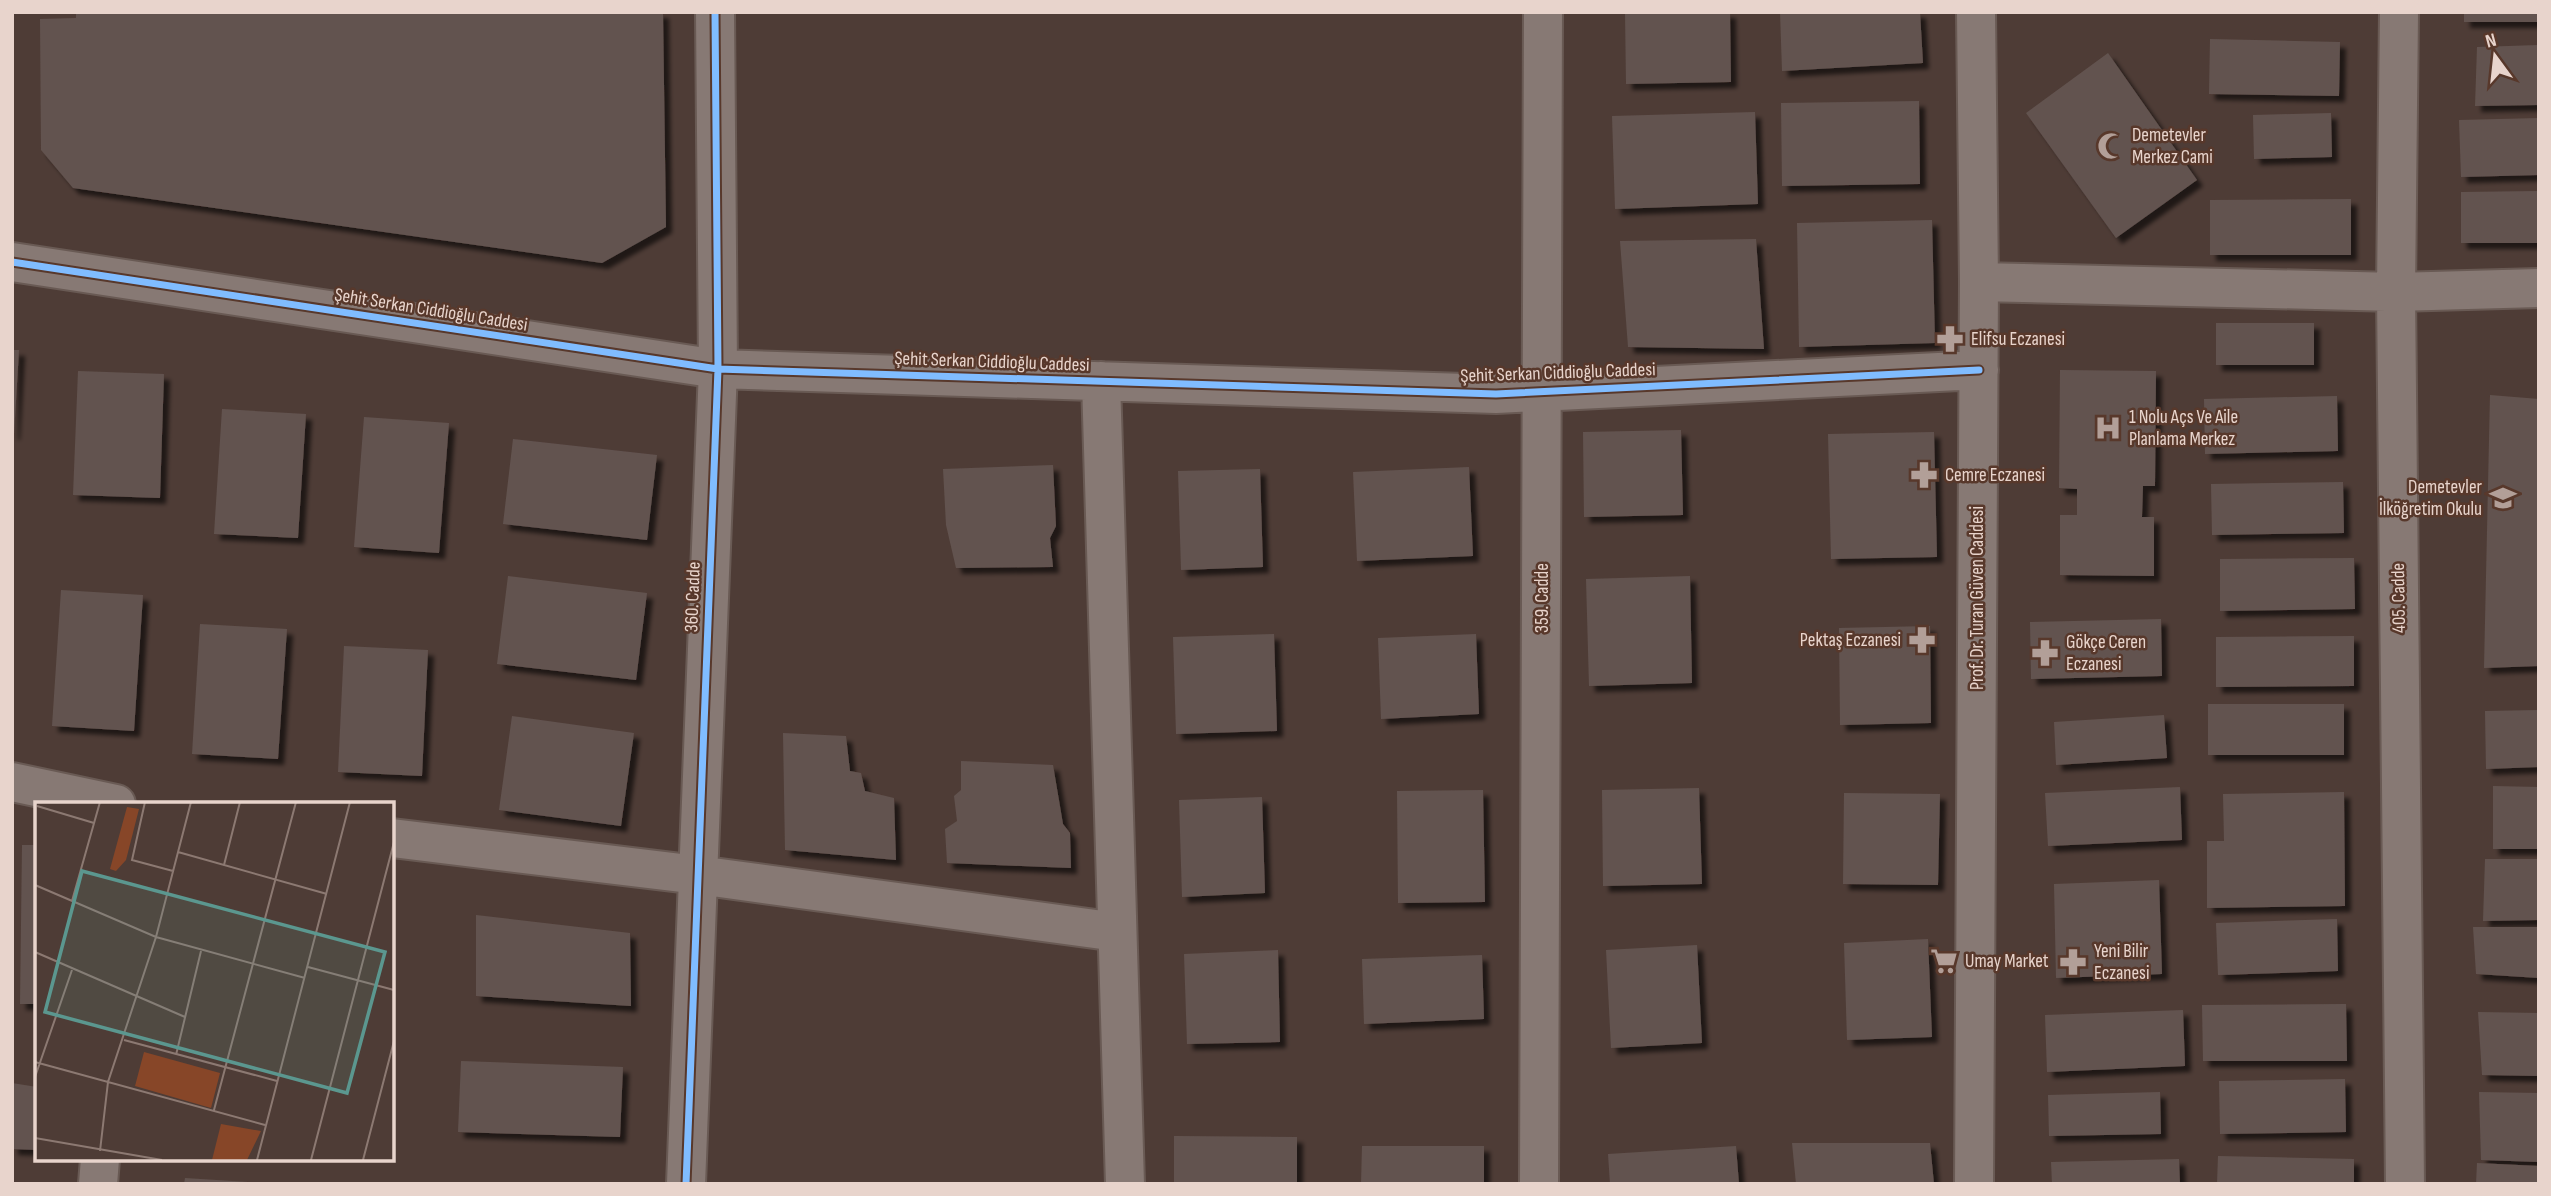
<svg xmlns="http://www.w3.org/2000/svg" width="2551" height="1196" viewBox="0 0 2551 1196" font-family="'Sofia Sans Condensed',sans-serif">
  <defs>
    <filter id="shadow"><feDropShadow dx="6" dy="6" stdDeviation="2" flood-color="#0009"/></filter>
  </defs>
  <rect width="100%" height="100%" fill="#4e3c36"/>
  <path fill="#62534f" filter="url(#shadow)" d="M76 12H663L666 227 602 263 73 188 41 150 40 19 76 18Z
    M1625 12H1730L1731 82 1626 84Z
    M1780 12H1920L1923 63 1782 71Z
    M2464 12H2539V22H2464Z
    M2210 39 2340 42 2339 96 2209 94Z
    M2539 45V105L2475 106 2477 47Z
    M2108 53 2197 180 2116 238 2026 113Z
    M1919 101 1920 184 1782 186 1781 103Z
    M1755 112 1758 204 1615 209 1612 116Z
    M2331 113 2332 157 2254 159 2253 115Z
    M2539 118V175L2461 177 2459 120Z
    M2539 191V243H2461V192Z
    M2351 199V255H2210V200Z
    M1932 220 1935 343 1799 347 1797 223Z
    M1756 239 1764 349 1628 347 1620 241Z
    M2216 323H2314V365H2216Z
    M12 350H19L14 434H12Z
    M2060 370 2156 371 2155 486H2143L2142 517H2154V576L2060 575V515H2077V489L2059 488Z
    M78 371 164 374 160 498 73 495Z
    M2490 395 2539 399V666L2484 668Z
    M2337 396 2338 451 2205 454 2204 399Z
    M222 409 306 414 298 538 214 534Z
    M364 417 449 423 439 553 354 547Z
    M1681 430 1683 515 1584 517 1583 432Z
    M1934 432 1937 557 1831 559 1828 434Z
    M513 439 657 455 647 540 503 524Z
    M1053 465 1056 526 1050 538 1053 567 956 568 946 525 943 469Z
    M1469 467 1473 556 1357 561 1353 472Z
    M1260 469 1263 567 1181 570 1178 471Z
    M2343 482 2344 533 2212 535 2211 484Z
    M2354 558 2355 609 2220 611V559Z
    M508 576 647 593 636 680 497 664Z
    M1690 576 1692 683 1589 686 1586 579Z
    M61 590 143 595 134 731 52 726Z
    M2161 619 2162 676 2031 679 2030 622Z
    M200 624 287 629 278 759 192 754Z
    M1930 626 1931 723 1840 725 1839 628Z
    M1274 634 1277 731 1176 734 1173 637Z
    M1476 634 1479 714 1381 719 1378 638Z
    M2354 636V686L2216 687V637Z
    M344 646 428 650 422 776 338 772Z
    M2208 704H2344V755H2208Z
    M2539 710V767L2486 769 2485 711Z
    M2164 715 2167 758 2056 765 2054 722Z
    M512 716 634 733 621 826 499 810Z
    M783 733 846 736 850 771 861 773 865 791 894 798 896 860 785 850Z
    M961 761 1053 765 1063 824 1070 833 1071 868 947 863 945 829 957 821 954 796 961 790Z
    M2493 786 2539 787V849H2493Z
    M2180 787 2182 840 2048 846 2045 793Z
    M1699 788 1702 884 1603 886 1602 790Z
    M1483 790 1485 902 1398 903 1397 791Z
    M2344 792 2345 906 2207 908V841H2224L2223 794Z
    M1844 793 1940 794 1938 885 1843 884Z
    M1262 797 1265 893 1182 897 1179 800Z
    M22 845H37V1004H20Z
    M2485 859H2539V920L2483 921Z
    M2159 880 2162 974 2056 978 2054 884Z
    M476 915 630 933 631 1006 476 996Z
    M2337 919 2338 971 2218 975 2216 923Z
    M2473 927H2539V978L2476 974Z
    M1928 939 1932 1037 1847 1040 1844 943Z
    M1697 945 1702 1043 1611 1048 1606 950Z
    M1278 950 1280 1042 1187 1044 1184 954Z
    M1482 955 1484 1019 1364 1024 1362 959Z
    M2346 1004 2347 1061H2203L2202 1005Z
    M2183 1010 2185 1066 2047 1072 2045 1015Z
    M2478 1012 2539 1013V1076L2482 1075Z
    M461 1061 623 1067 620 1137 458 1132Z
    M2345 1079 2346 1132 2220 1134 2219 1081Z
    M12 1083 37 1087V1150L12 1149Z
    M2160 1092 2161 1134 2049 1136 2048 1095Z
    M2479 1092 2539 1093V1162L2481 1160Z
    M1174 1136 1297 1137V1184H1174Z
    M1792 1143H1930L1934 1184H1796Z
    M1362 1146H1484V1184H1361Z
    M1736 1146 1739 1184H1610L1608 1154Z
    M2218 1156 2354 1159V1184H2217Z
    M2179 1159 2180 1184H2052L2051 1162Z
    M2477 1163 2539 1166V1184H2476Z
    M185 1178 248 1182V1184H184Z"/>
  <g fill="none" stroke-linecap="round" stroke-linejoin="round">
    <defs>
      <path id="minor" d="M2399 12 2396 292 2405 1184
        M12 262 718 369 1496 394 1979 370
        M1979 282 2396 292 2539 288
        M1101 381 1125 1184
        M12 782 116 804
        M392 838 698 875 1117 932
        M98 1184 100 1159
        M686 1184 718 369 715 12
        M1539 1184 1543 12
        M1974 1184 1979 282 1976 12"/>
    </defs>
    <use href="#minor" stroke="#695a54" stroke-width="42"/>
    <use href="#minor" stroke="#877974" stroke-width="38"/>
    <defs>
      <path id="cycleway" d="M12 262 718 369 1496 394 1979 370
        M686 1184 718 369 715 12"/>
    </defs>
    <use href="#cycleway" stroke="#58382b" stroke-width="11"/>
    <use href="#cycleway" stroke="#80bcff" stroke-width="7"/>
  </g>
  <defs>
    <symbol id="mosque-bare" viewBox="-9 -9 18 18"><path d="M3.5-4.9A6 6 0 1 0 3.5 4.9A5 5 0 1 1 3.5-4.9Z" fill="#b29f98" stroke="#58382b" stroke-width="2.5" paint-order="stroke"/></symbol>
    <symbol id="pharmacy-bare" viewBox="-9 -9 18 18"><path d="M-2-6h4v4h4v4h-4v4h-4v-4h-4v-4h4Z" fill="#b29f98" stroke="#58382b" stroke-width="2.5" paint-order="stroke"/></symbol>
    <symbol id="hospital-bare" viewBox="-9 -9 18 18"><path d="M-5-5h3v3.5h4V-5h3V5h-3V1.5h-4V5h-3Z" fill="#b29f98" stroke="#58382b" stroke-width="2.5" paint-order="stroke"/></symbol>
    <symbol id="school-bare" viewBox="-9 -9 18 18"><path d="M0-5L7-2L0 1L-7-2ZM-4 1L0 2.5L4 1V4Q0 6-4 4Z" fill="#b29f98" stroke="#58382b" stroke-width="2.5" paint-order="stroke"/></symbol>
    <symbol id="supermarket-bare" viewBox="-9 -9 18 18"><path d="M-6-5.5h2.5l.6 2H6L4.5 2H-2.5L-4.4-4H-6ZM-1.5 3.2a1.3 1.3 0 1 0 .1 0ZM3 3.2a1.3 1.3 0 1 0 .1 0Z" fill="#b29f98" stroke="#58382b" stroke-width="2.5" paint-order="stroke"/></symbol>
  </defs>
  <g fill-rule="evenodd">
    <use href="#mosque-bare" x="2092" y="127" width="38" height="38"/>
    <use href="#pharmacy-bare" x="1931" y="320" width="38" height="38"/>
    <use href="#hospital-bare" x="2089" y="409" width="38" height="38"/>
    <use href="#pharmacy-bare" x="1905" y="456" width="38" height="38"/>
    <use href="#school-bare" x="2484" y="479" width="38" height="38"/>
    <use href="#pharmacy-bare" x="1903" y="621" width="38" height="38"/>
    <use href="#pharmacy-bare" x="2026" y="634" width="38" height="38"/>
    <use href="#supermarket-bare" x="1925" y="942" width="38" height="38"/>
    <use href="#pharmacy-bare" x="2054" y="943" width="38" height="38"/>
  </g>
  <g text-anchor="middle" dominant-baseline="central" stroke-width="5" stroke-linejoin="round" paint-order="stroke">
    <g font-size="19" fill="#e8d4cc" stroke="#58382b" text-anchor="start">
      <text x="2132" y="135">Demetevler<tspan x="2132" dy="22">Merkez Cami</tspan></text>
      <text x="1971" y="339">Elifsu Eczanesi</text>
      <text x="2129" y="417">1 Nolu Açs Ve Aile<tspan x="2129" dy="22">Planlama Merkez</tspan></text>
      <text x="1945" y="475">Cemre Eczanesi</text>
      <text x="2482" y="487" text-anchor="end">Demetevler<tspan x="2482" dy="22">İlköğretim Okulu</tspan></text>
      <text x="1901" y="640" text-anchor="end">Pektaş Eczanesi</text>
      <text x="2066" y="642">Gökçe Ceren<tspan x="2066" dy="22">Eczanesi</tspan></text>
      <text x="2094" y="951">Yeni Bilir<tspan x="2094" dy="22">Eczanesi</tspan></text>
      <text x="1965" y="961">Umay Market</text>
    </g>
    <g font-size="19" fill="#e8d4cc" stroke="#58382b">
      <text transform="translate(431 310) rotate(9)">Şehit Serkan Ciddioğlu Caddesi</text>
      <text transform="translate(992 362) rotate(2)">Şehit Serkan Ciddioğlu Caddesi</text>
      <text transform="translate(1558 373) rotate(-2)">Şehit Serkan Ciddioğlu Caddesi</text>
      <text transform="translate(693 597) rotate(-88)">360. Cadde</text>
      <text transform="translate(1542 598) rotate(-90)">359. Cadde</text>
      <text transform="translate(1977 598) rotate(-90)">Prof. Dr. Turan Güven Caddesi</text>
      <text transform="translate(2399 598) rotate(-91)">405. Cadde</text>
    </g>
  </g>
  <g transform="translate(35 802)">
    <rect width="359" height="359" fill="#4e3c36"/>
    <path d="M92 5 104 7 91 58 81 69 75 67ZM109 250 185 271 176 306 100 284ZM186 322 226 329 212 358H177Z" fill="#874628"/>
    <path fill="none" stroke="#8c7972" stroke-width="2" d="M110 0 97 58 138 69M2 4 59 21M143 50 292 92M189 63 205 0M0 83 121 135 270 176M37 99 65 0M0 150 150 215M273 165 359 188M89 238 242 279M141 253 166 149M0 260 230 323M0 275 37 168M179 308 261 0M0 336 127 358M65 349 73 280 121 135 156 0M222 358 315 0M276 358 359 40M328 358 359 239"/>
    <path fill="#5b978f" fill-opacity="0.15" stroke="#5b978f" stroke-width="3.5" d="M47 69 350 150 312 291 10 210Z"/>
    <rect width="359" height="359" fill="none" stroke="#e8d4cc" stroke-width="3.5"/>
  </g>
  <rect width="2551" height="1196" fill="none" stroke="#e8d4cc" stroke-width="28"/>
  <g transform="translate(2495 56) rotate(345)" stroke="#58382b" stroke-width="5" paint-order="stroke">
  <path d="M0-5L12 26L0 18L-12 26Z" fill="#e8d4cc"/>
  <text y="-10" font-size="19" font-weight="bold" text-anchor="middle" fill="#e8d4cc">N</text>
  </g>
</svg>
